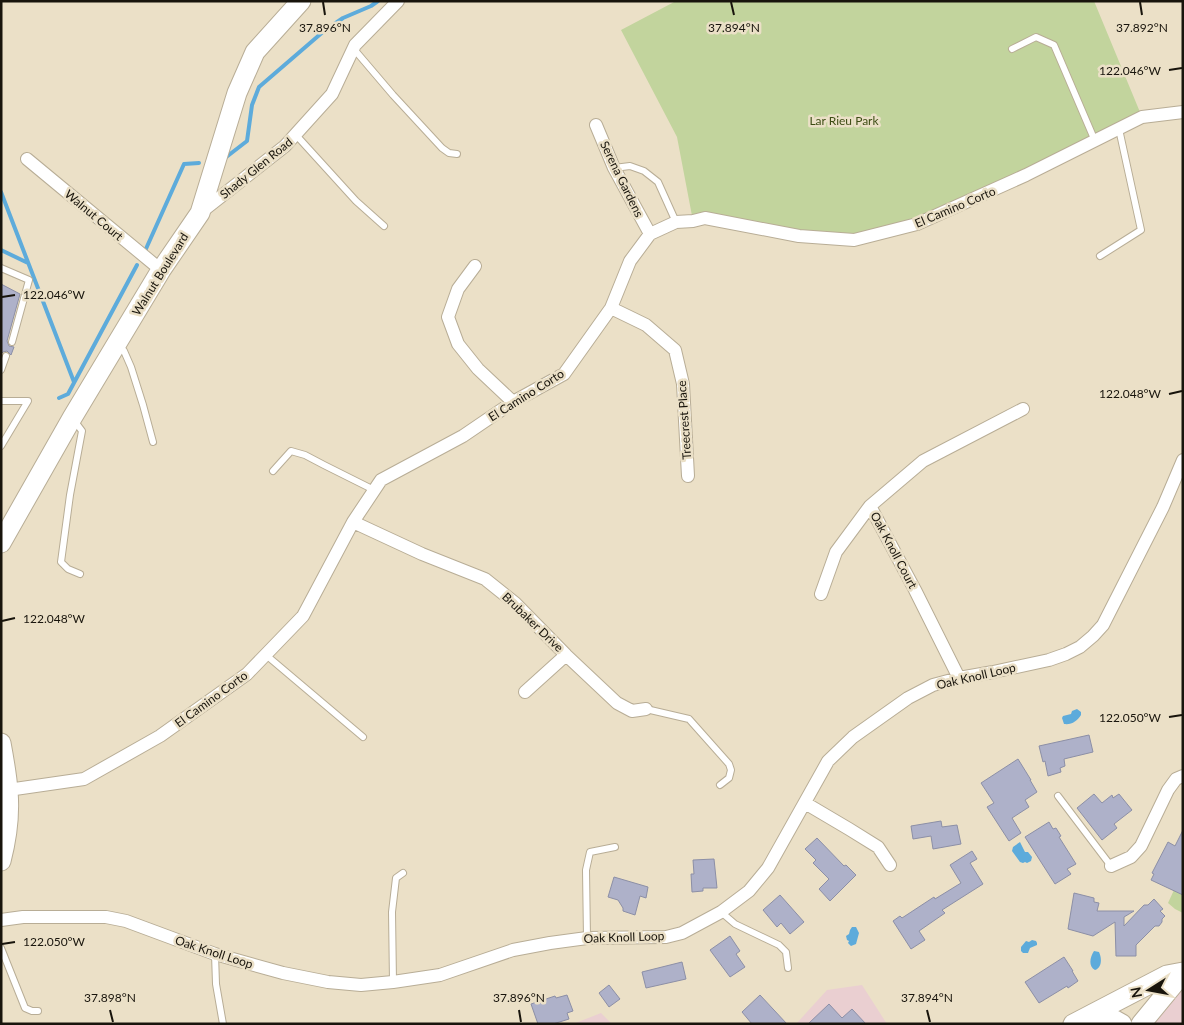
<svg xmlns="http://www.w3.org/2000/svg" width="1184" height="1025" viewBox="0 0 1184 1025" font-family="Lato,sans-serif">
  <rect width="100%" height="100%" fill="#ebe0c7"/>
  <path fill="#eacfd1" d="M1183 973V1024H1141Z
    M862 985 887 1024H796L827 990Z
    M601 1013 612 1024H573Z"/>
  <path fill="#c2d49d" d="M676 1H1094L1142 117 917 224 854 240 693 221 677 137 621 30Z
    M1174 890 1183 895V913L1175 909 1168 903Z"/>
  <path fill="#5dabdb" d="M1077 709 1081 712V715C1077 721 1072 725 1064 724L1062 718 1063 716 1071 714 1072 711Z
    M1020 842 1025 852H1028L1032 857 1031 861 1027 863 1025 862 1023 863 1020 862 1012 851 1013 847Z
    M852 927H856L859 933 856 944 851 946 848 943 849 941 847 940 846 936 849 934 850 930Z
    M1032 940 1036 941 1037 943V945L1030 948 1028 953H1023L1021 951V947L1026 941 1029 942Z
    M1094 951 1099 952C1102 958 1102 968 1095 970 1088 966 1090 957 1094 951Z"/>
  <g fill="none" stroke-linecap="round" stroke-linejoin="round">
    <path stroke="#5dabdb" stroke-width="4" d="M225 158 247 141 252 105 259 87 324 31 343 18 371 6 378 1
      M1 192 74 382
      M1 250 28 263
      M145 251 184 164 199 163
      M59 398 68 394 137 265"/>
  </g>
  <path fill="#aeb1c9" stroke="#8c8fa6" d="M1 284 20 294 7 341 9 346 14 347 11 355 7 351 3 352 1 354Z
    M1089 735 1093 752 1064 759 1065 766 1060 768 1061 772 1048 776 1045 761 1043 762 1039 746Z
    M1018 759 1031 780H1030L1037 792 1025 800 1029 807 1012 818 1021 833 1009 841 987 807 994 803 981 783Z
    M1094 794 1102 803 1112 795 1113 798 1119 794 1132 810 1114 824 1117 828 1102 840 1077 808Z
    M941 821 942 827 957 825 961 844 933 849 931 836 913 839 911 826Z
    M1049 822 1053 829 1056 828 1061 836 1059 837 1076 864 1067 869 1071 874 1055 884 1025 837Z
    M1183 830V895L1151 880 1154 874 1152 873 1168 842 1175 846Z
    M817 838 844 866 846 865 856 875 830 901 819 889 829 879 813 863 816 860 805 849Z
    M972 851 977 859 970 863 983 884 942 910 945 913 919 931 925 940 911 949 893 921 900 916 902 918 934 897 935 899 961 883 950 865Z
    M714 859 717 888H703V891L692 892 691 874H694L693 860Z
    M614 877 648 887 646 898 640 896 635 915 623 911V908L618 900 608 897Z
    M1074 893 1094 898V902L1099 903 1097 911H1134L1124 917V926L1144 905H1148L1154 899 1163 909 1160 911 1165 916 1162 919V922L1159 926H1155L1136 945V956H1116L1115 922 1093 936 1068 929Z
    M780 895 804 922 790 934 781 923 777 927 763 910Z
    M730 936 740 951 736 954 745 967 730 977 710 950Z
    M1064 957 1073 971H1072L1078 981 1068 988 1067 986 1039 1003 1025 982Z
    M682 962 686 979 646 988 642 972Z
    M609 985 620 999 609 1007 599 993Z
    M567 995 573 1011 567 1013 569 1019 553 1024H538L531 1004 555 996 556 998Z
    M760 995 787 1024H752L742 1012Z
    M829 1004 842 1018 852 1009 866 1024H808Z"/>
  <g fill="none" stroke-linecap="round" stroke-linejoin="round">
    <defs>
      <path id="lane" d="M353 48 393 95 442 148 449 153 457 154
        M1012 49 1036 37 1054 45 1095 141
        M296 135 356 201 384 226
        M614 168 630 166 644 171 658 182 676 222
        M1100 256 1141 230 1119 129
        M1 268 29 280 12 342
        M119 345 124 351 131 367 143 405 153 442
        M1 370 6 356
        M1 401H28L1 446
        M73 419 82 431 70 495 61 562 68 569 80 574
        M273 471 291 451 305 455 324 465 374 490
        M266 655 363 737
        M646 709 689 719 729 764 731 770 729 778 720 785
        M1058 796 1111 866
        M721 912 735 924 779 945 786 952 788 968
        M587 938 586 870 590 852 615 847
        M1 948 25 1008 32 1011H38
        M215 954 216 984 223 1024
        M393 982 392 912 396 878 403 873"/>
      <path id="street" d="M596 125 614 168 650 234
        M27 159 161 270
        M200 213 285 146 332 94 355 45 398 1
        M475 266 458 289 448 317 458 344 478 369 513 402
        M611 308 646 325 675 350 683 384 688 476
        M870 506 915 590 959 678
        M353 522 422 554 485 579 515 603 566 655 617 703 632 711 646 709
        M821 594 836 552 870 506 923 461 1023 409
        M525 692 566 655
        M1 790H8L84 779 160 736 247 674 303 616 353 522 381 480 463 436 513 402 564 374 611 308 630 261 650 234 676 222 693 221 705 218 799 236 854 240 917 224 1026 175 1142 117 1183 112
        M805 803 849 829 878 847 890 865
        M1111 866 1131 857 1141 846 1168 790 1176 779 1183 776
        M1 920 23 917H106L126 921 215 954 283 973 328 982 361 985 393 982 440 975 513 950 550 943 587 938 666 937 682 933 721 912 749 891 768 868 828 761 853 737 908 698 933 685 959 678 993 672 1049 660 1066 654 1080 647 1093 636 1103 625 1163 507 1183 460"/>
      <path id="secondary" d="M1 543 72 418 161 270 200 213 237 93 255 52 301 1
        M1 743C4 759 7 775 8 791 10 814 7 838 1 861
        M1091 1015H1106L1122 1024
        M1073 1024 1167 975 1183 972
        M1141 1024 1183 973"/>
    </defs>
    <use href="#lane" stroke="#b8ad96" stroke-width="8"/>
    <use href="#street" stroke="#b8ad96" stroke-width="14"/>
    <use href="#secondary" stroke="#b8ad96" stroke-width="21"/>
    <use href="#lane" stroke="#fff" stroke-width="6"/>
    <use href="#street" stroke="#fff" stroke-width="12"/>
    <use href="#secondary" stroke="#fff" stroke-width="19"/>
  </g>
  <path fill="none" stroke="#18140c" stroke-width="2" d="M323 2 325 15M731 2 734 15M1140 2 1142 15M1169 70 1182 68M2 297 15 295M1169 394 1182 391M2 621 15 618M1169 717 1182 715M2 944 15 942M110 1010 113 1022M519 1010 521 1022M927 1010 930 1022"/>
  <g text-anchor="middle" dominant-baseline="central" stroke-width="5" stroke-linejoin="round" paint-order="stroke">
    <g font-size="12" fill="#3d4c14" stroke="#ebe0c7">
      <text x="844" y="120">Lar Rieu Park</text>
    </g>
    <g font-size="12" fill="#18140c" stroke="#ebe0c7">
      <text transform="translate(256 168) rotate(-39)">Shady Glen Road</text>
      <text transform="translate(622 179) rotate(64)">Serena Gardens</text>
      <text transform="translate(955 207) rotate(-23)">El Camino Corto</text>
      <text transform="translate(94 215) rotate(40)">Walnut Court</text>
      <text transform="translate(160 274) rotate(-58)">Walnut Boulevard</text>
      <text transform="translate(526 395) rotate(-32)">El Camino Corto</text>
      <text transform="translate(684 420) rotate(-94)">Treecrest Place</text>
      <text transform="translate(894 550) rotate(62)">Oak Knoll Court</text>
      <text transform="translate(533 622) rotate(44)">Brubaker Drive</text>
      <text transform="translate(976 676) rotate(-13)">Oak Knoll Loop</text>
      <text transform="translate(211 699) rotate(-36)">El Camino Corto</text>
      <text transform="translate(624 937) rotate(-2)">Oak Knoll Loop</text>
      <text transform="translate(214 952) rotate(18)">Oak Knoll Loop</text>
    </g>
  </g>
  <g font-size="12" text-anchor="middle" fill="#18140c" stroke="#ebe0c7" stroke-width="5" stroke-linejoin="round" paint-order="stroke">
    <text x="325" y="32">37.896°N</text>
    <text x="734" y="32">37.894°N</text>
    <text x="1142" y="32">37.892°N</text>
    <text x="1130" y="75">122.046°W</text>
    <text x="54" y="299">122.046°W</text>
    <text x="1130" y="398">122.048°W</text>
    <text x="54" y="623">122.048°W</text>
    <text x="1130" y="722">122.050°W</text>
    <text x="54" y="946">122.050°W</text>
    <text x="110" y="1002">37.898°N</text>
    <text x="519" y="1002">37.896°N</text>
    <text x="927" y="1002">37.894°N</text>
  </g>
  <rect width="1184" height="1025" fill="none" stroke="#18140c" stroke-width="5"/>
  <g transform="translate(1149 990) rotate(259)" stroke="#ebe0c7" stroke-width="4" paint-order="stroke">
  <path d="M0-4L9 19L0 12L-9 19Z" fill="#18140c"/>
  <text y="-8" font-size="14" font-weight="bold" text-anchor="middle" fill="#18140c">N</text>
  </g>
</svg>
